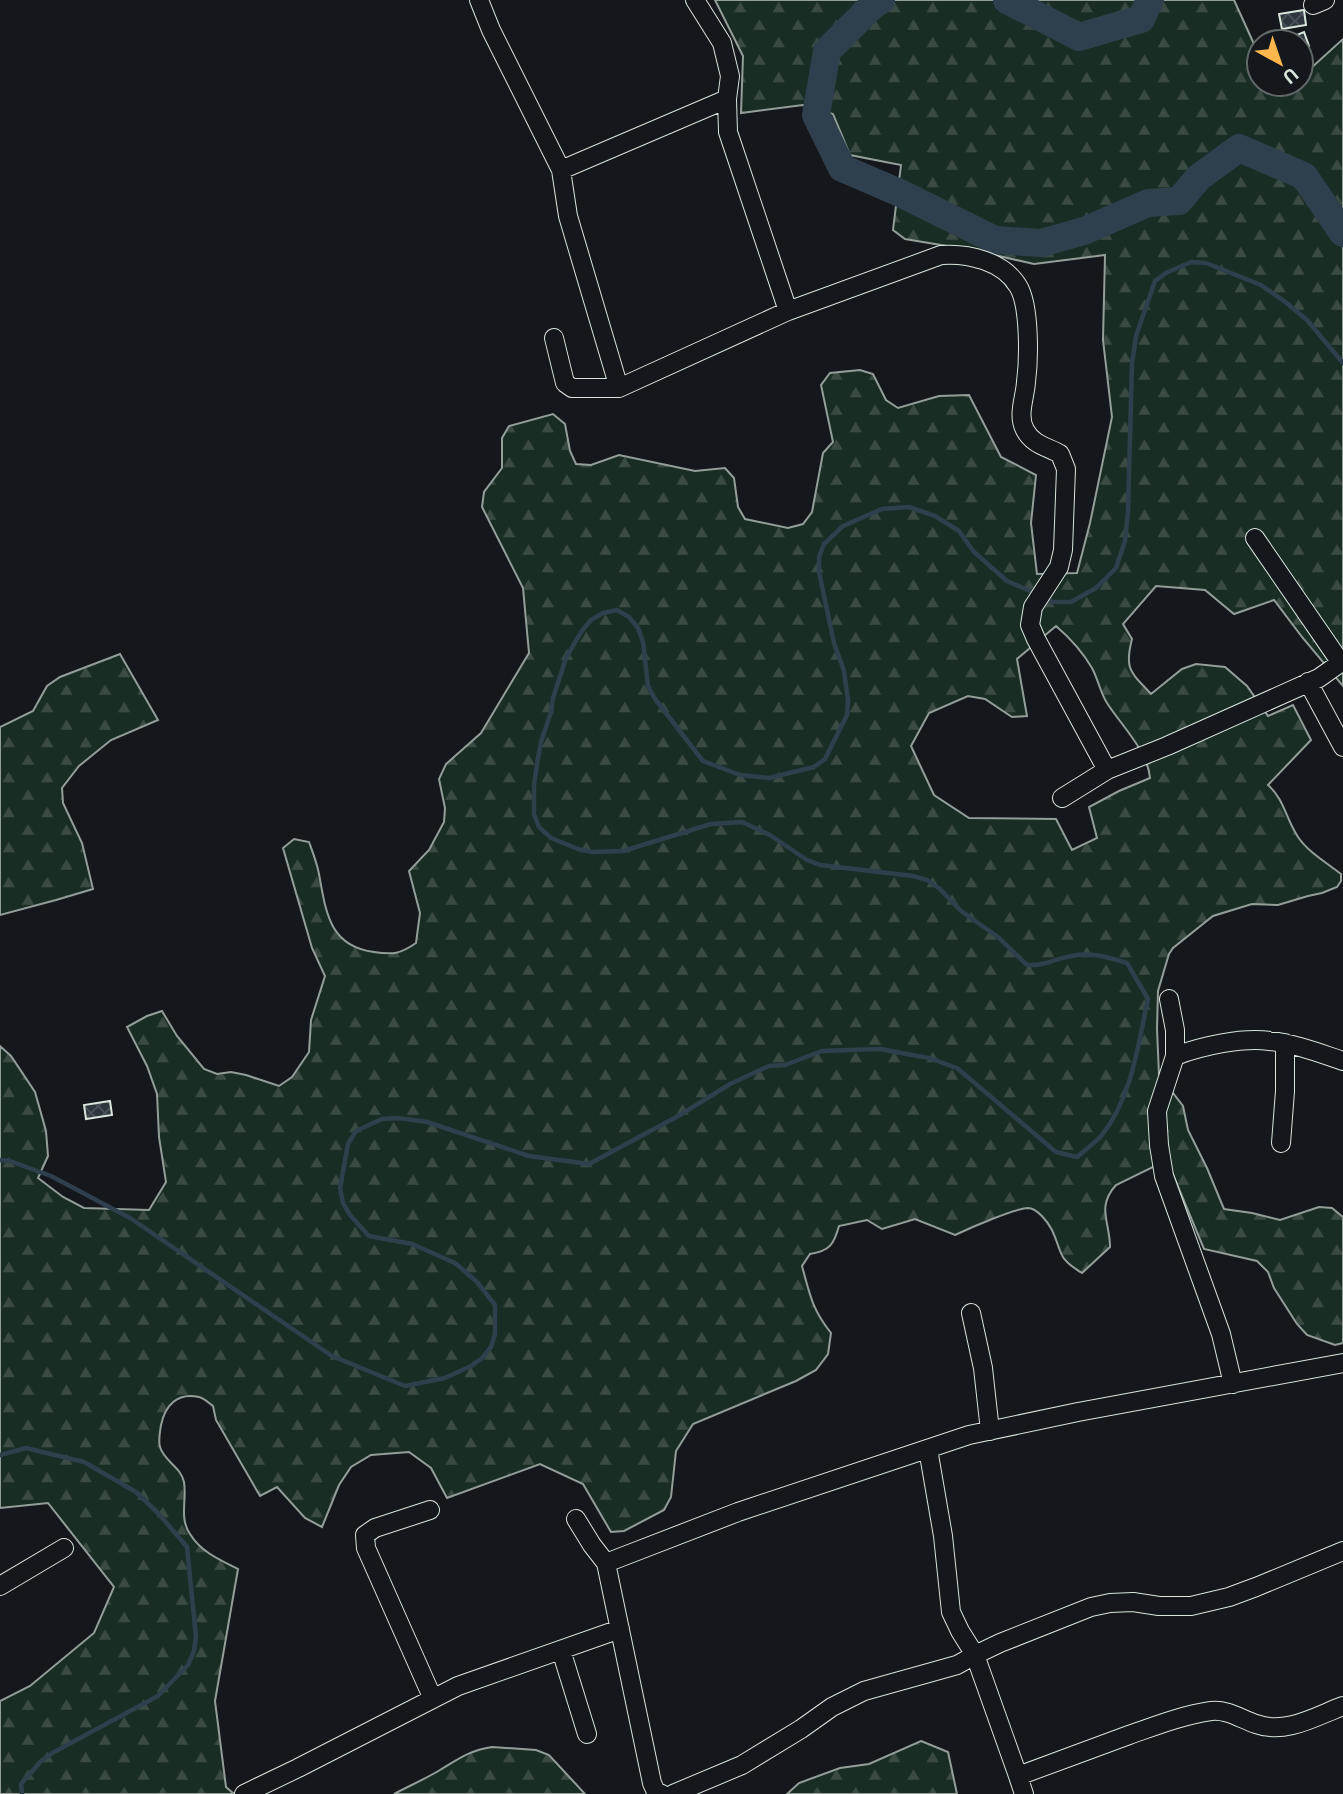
<svg xmlns="http://www.w3.org/2000/svg" width="1343" height="1794" viewBox="0 0 1343 1794" font-family="Ubuntu,sans-serif">
  <defs>
    <pattern id="forest-firs" width="22" height="20" patternUnits="userSpaceOnUse" patternTransform="scale(1.75)"><rect width="22" height="20" fill="#1a2d24"/><path d="M5 1l3.5 6h-7zM16 11l3.5 6h-7z" fill="#3b4b43"/></pattern>
    <pattern id="building-cross-hatch" width="8" height="8" patternUnits="userSpaceOnUse" patternTransform="scale(1.75)"><rect width="8" height="8" fill="#2c363c"/><path d="M0 0l8 8M0 8l8-8" fill="none" stroke="#4a5358"/></pattern>
  </defs>
  <rect width="100%" height="100%" fill="#14181c"/>
  <path fill="url(#forest-firs)" stroke="#939e99" stroke-width="2" fill-rule="evenodd" d="M715 0H1234L1259 55V84H1301V69H1310L1343 39V686L1302 637 1274 600 1234 614 1205 590 1156 586 1123 624 1132 639C1124 670 1131 672 1151 694L1182 669 1196 664 1225 667 1247 686 1268 716 1293 705 1311 740 1268 785C1284 799 1286 819 1298 837 1308 852 1327 863 1341 874V881L1337 887 1322 893 1308 896 1278 905 1252 904 1213 916 1173 948 1169 954 1158 991 1157 1029 1159 1075 1183 1106 1188 1130 1207 1168 1224 1209 1252 1213 1280 1220 1319 1207 1332 1208 1343 1217V1343L1335 1345 1307 1335 1297 1324 1274 1288 1268 1272 1257 1261 1204 1249 1167 1160 1116 1185C1096 1207 1110 1222 1110 1247L1082 1273C1057 1258 1063 1254 1052 1230 1048 1222 1037 1208 1028 1208 1013 1209 970 1228 955 1235L915 1219 882 1229 867 1220 839 1226C834 1244 830 1251 810 1254L802 1266C810 1295 812 1309 831 1333L828 1354 816 1370 796 1381 693 1424 676 1451 671 1497 664 1510 624 1531 611 1532 583 1484 540 1464 447 1498 431 1468 409 1452 371 1455 351 1467 339 1485 322 1527 305 1518 277 1487 260 1496 216 1420 213 1406C209 1403 204 1398 199 1397 177 1392 165 1406 161 1425 160 1432 158 1440 160 1447 164 1461 181 1467 184 1482 187 1500 179 1518 190 1534 201 1552 220 1560 238 1569L215 1701 226 1787 234 1794H0V1701L30 1686 94 1633 114 1587 48 1503 0 1508V1046L11 1056 35 1092 46 1131 48 1156 38 1178 63 1197 84 1208 149 1210 166 1182 159 1137 157 1094 147 1066 127 1027 147 1016 162 1011 177 1036 204 1069 217 1074 231 1072 246 1075 279 1086 292 1077 309 1052 311 1020 325 976 312 948 283 848 294 839 309 842C313 853 317 863 319 874 326 912 329 946 374 952 393 955 400 954 416 943L420 913 409 871 429 850 444 822 445 808 439 779 446 764 481 733 529 653 523 588 482 507 484 492 502 468V438L509 426 553 414 565 424 570 451 576 464 591 465 619 455 695 471 725 468 734 478 738 507 745 519 788 528 803 524 812 512 823 453 833 442 821 385 830 373 860 370 873 374 886 400 898 408 939 396 969 395 1001 457 1036 475 1031 523 1037 574 1077 573 1090 523 1112 417 1103 340 1105 255 1034 264 977 251 905 239 893 230 901 165 850 155 833 114 803 105 741 113 743 56ZM1056 626C1070 638 1082 651 1092 668 1098 679 1100 692 1107 703 1121 725 1148 751 1150 778L1119 791 1089 807 1097 838 1072 850 1056 819 969 818 934 795 911 746 929 713 968 696 985 699 1012 717 1027 716 1017 659Z
    M120 654 158 720 111 740 79 766 62 788 63 803 82 843 93 889 56 900 0 915V727L33 711 47 686 60 677Z
    M921 1741 948 1752 957 1794H787L799 1783 840 1768 869 1764Z
    M492 1747 536 1750 549 1755 585 1794H394C409 1786 425 1779 440 1770 460 1758 468 1751 492 1747Z"/>
  <g fill="none" stroke-linecap="round" stroke-linejoin="round">
    <path stroke="#2f3f4d" stroke-width="4.5" d="M1045 598 1052 602H1071L1096 588 1116 568 1125 541 1128 511 1132 364 1136 336 1155 281 1166 273 1191 262 1206 263 1261 285 1284 301 1307 320 1343 363
      M0 1160 10 1161 51 1176 130 1218 332 1356 405 1386 445 1378 471 1366 482 1358 491 1347 495 1334V1305L477 1282 455 1263 412 1244 369 1236 350 1215 343 1203 340 1188 348 1144 356 1131 382 1119 398 1118 427 1122 529 1156 589 1164 680 1115 730 1084 769 1066 785 1065 822 1051 880 1049 929 1058 957 1068 1056 1152 1077 1157C1085 1150 1095 1143 1102 1135 1132 1097 1138 1045 1148 999L1127 963C1106 957 1094 952 1071 956 1054 959 1046 966 1027 965L998 937 961 911 940 889 927 880 913 876 820 865 807 860 770 835 742 822 711 824 623 851 593 852 578 849 551 838 539 827 534 814V785L538 758 541 742 551 712 553 698 566 658 581 632 591 620 603 613 617 610 629 617 638 628 643 642 648 686 655 699 703 761 740 775 769 778 814 767 825 759 847 715 848 700 844 671 834 643 819 572V557L824 544 843 526 882 509 909 507 935 516 959 531 974 552 1007 581 1037 594
      M0 1455 26 1448 84 1462 136 1492 158 1513 187 1547 196 1637 194 1651 188 1665 158 1696 54 1752 41 1761 21 1784 22 1794"/>
    <path stroke="#2f3f4d" stroke-width="28" d="M881 0 871 7 827 51 816 115 842 168 900 193 995 240 1041 243 1084 231 1148 203 1179 201 1198 178 1239 148 1304 176 1343 233
      M1007 0 1079 37 1141 19 1150 0"/>
  </g>
  <path fill="url(#building-cross-hatch)" stroke="#d8e6dc" stroke-width="2" d="M1304 10 1306 25 1282 29 1279 14Z
    M1304 32 1309 46 1301 49V42H1280Z
    M110 1101 112 1115 86 1119 84 1105Z"/>
  <g fill="none" stroke-linecap="round" stroke-linejoin="round">
    <defs>
      <path id="minor" d="M479 0 491 30 561 170 568 216 619 388
        M695 0 722 43 730 76 727 99 728 132 788 311 941 255C968 253 1003 261 1018 286 1030 305 1029 359 1026 382 1025 398 1017 415 1025 430 1033 445 1048 447 1060 454L1066 469 1063 550 1059 567 1033 607 1030 625 1036 639 1107 770
        M1313 5 1325 0
        M561 170 727 99
        M554 338 565 383 572 388H619L788 311
        M1255 538 1341 663
        M1308 682 1343 747
        M1062 798 1107 770 1167 746 1319 678 1343 661
        M1169 999 1175 1030V1056L1157 1111 1159 1145 1164 1176 1221 1334 1233 1384
        M1175 1056C1202 1046 1242 1037 1270 1041 1296 1044 1319 1053 1343 1061
        M1281 1143 1285 1091V1043
        M971 1313 983 1368 990 1431
        M928 1449 943 1536 951 1612 960 1631 975 1655 1018 1776C1055 1762 1092 1749 1129 1735 1155 1726 1183 1715 1211 1711 1227 1709 1241 1719 1256 1724 1286 1735 1316 1716 1343 1706
        M430 1510 375 1528 365 1535 366 1548 433 1699
        M576 1519 592 1545 606 1563 652 1783 656 1792 662 1794
        M606 1563 738 1512 969 1435 1078 1412 1343 1363
        M0 1586 64 1548
        M561 1650 587 1734
        M1018 1776 1024 1794
        M244 1794 298 1768 458 1686 620 1629
        M673 1794 742 1765 801 1729 832 1707 864 1691 957 1665 975 1655 1000 1643 1091 1607 1110 1603 1133 1602 1159 1606H1191L1229 1597 1256 1587 1343 1551"/>
    </defs>
    <use href="#minor" stroke="#d8e6dc" stroke-width="20"/>
    <use href="#minor" stroke="#14181c" stroke-width="18"/>
  </g>
  <g transform="translate(1280 63) rotate(140)"><circle r="33" fill="#14181c" stroke="#626a69" stroke-width="2"/>
  <path d="M0-5L12 26L0 18L-12 26Z" fill="#ffb74d"/>
  <text y="-10" font-size="19" font-weight="bold" text-anchor="middle" fill="#d8e6dc">U</text>
  </g>
</svg>
